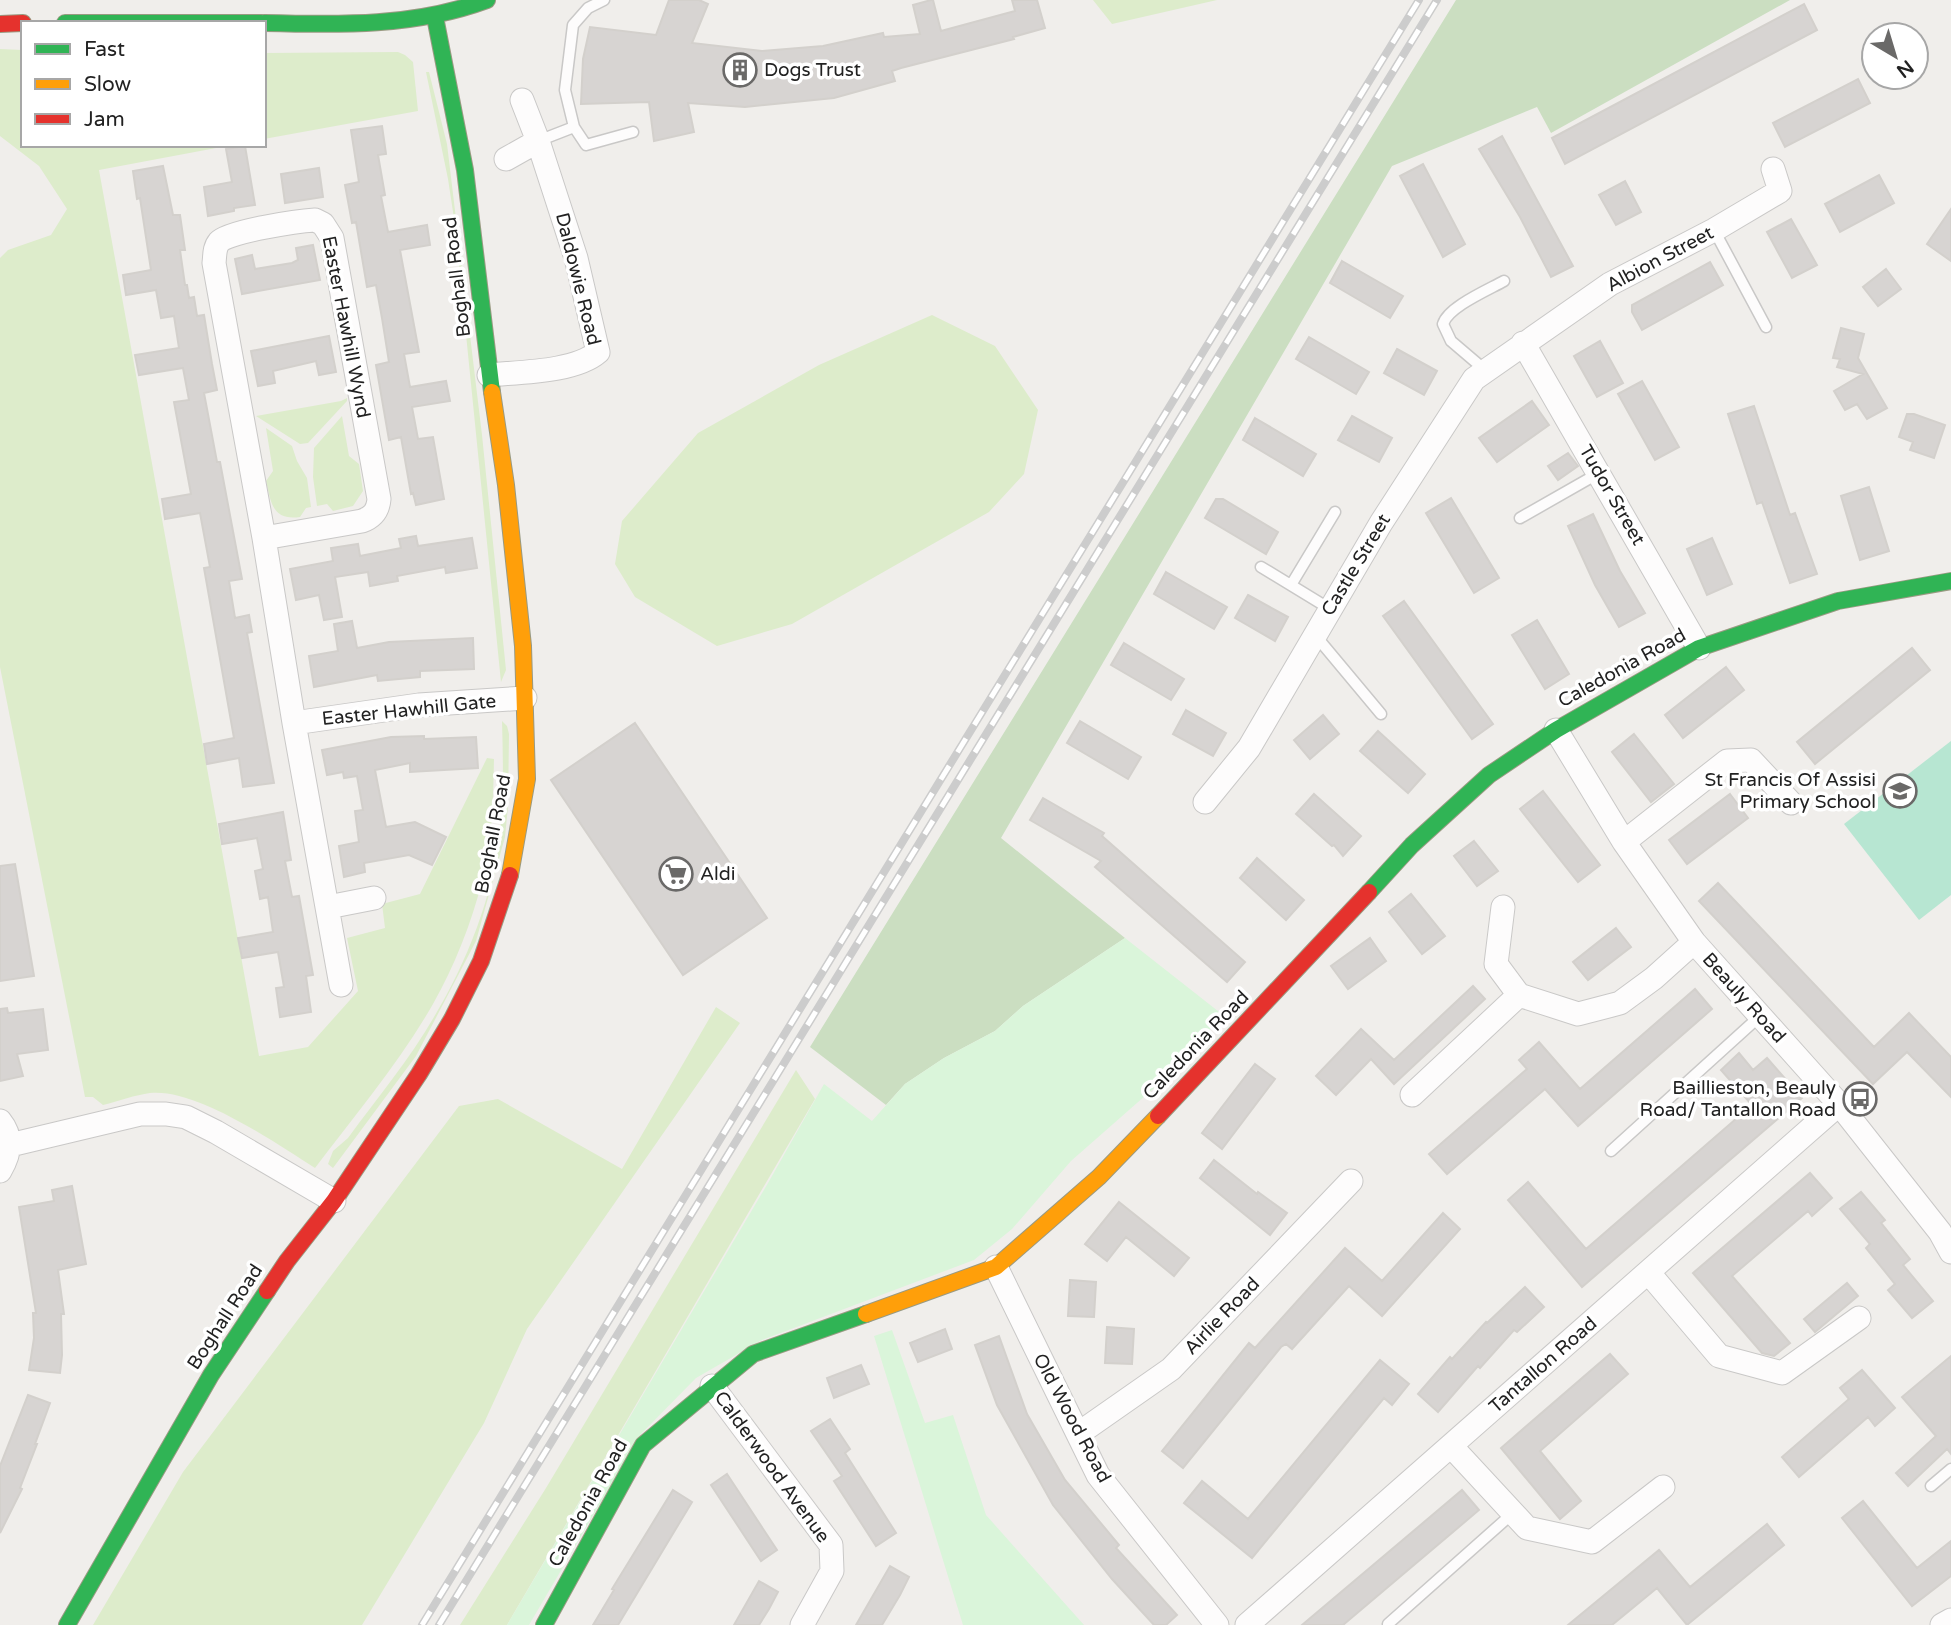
<svg xmlns="http://www.w3.org/2000/svg" width="1951" height="1625" viewBox="0 0 1951 1625" font-family="'Varela Round',sans-serif">
  <rect width="100%" height="100%" fill="#f0eeeb"/>
  <path fill="#ddeccb" d="M1093 0H1217L1112 24Z
    M0 49 23 50V145H232L99 170 259 1056 308 1047 358 991 347 938 385 928 382 904 420 894 487 758 494 759C493 800 493 841 482 881 472 922 454 967 433 1004 400 1062 355 1115 315 1168 275 1143 197 1088 150 1093 135 1095 119 1101 103 1105L93 1097H85L0 667V258L8 250 51 235 67 209 39 166 0 136Z
    M398 52 405 55 413 62 418 111 264 139V53Z
    M426 72H429L447 144 482 435 506 670 501 682 455 225 448 179Z
    M932 315 995 346 1038 410 1024 474 989 512 792 624 717 646 635 597 615 564 622 521 698 433 819 365Z
    M347 398V401L308 443 300 444 256 416 341 401Z
    M342 416 349 456 359 464 363 491 353 506 333 511 327 504 317 506 313 477 314 448Z
    M266 428 292 446 297 461 307 478 311 507 306 508 300 517C272 521 271 502 266 481L273 471Z
    M502 721 507 726 509 734 508 806 505 837 476 941 416 1056 333 1168 328 1164 333 1151 348 1138C377 1098 410 1059 434 1017 467 962 493 896 500 832 504 795 503 758 502 721Z
    M716 1007 740 1023 527 1329 484 1423 362 1625H93L183 1472 459 1106 498 1099 622 1169Z
    M796 1070 815 1099 507 1625H460L546 1488Z"/>
  <path fill="#cbdec1" d="M1456 0H1790L1551 133 1537 107 1392 166 1001 838 1125 938 1023 1006 995 1031 944 1058 905 1084 886 1105 810 1047Z"/>
  <path fill="#daf5da" d="M1125 938 1223 1015 1162 1081 1071 1161 1012 1229 974 1260 762 1340 696 1378 641 1434 529 1625H507L768 1183 824 1084 872 1121 905 1084 944 1058 995 1031 1023 1006Z
    M892 1330 925 1423 953 1415 986 1515 1084 1625H963L874 1336Z"/>
  <path fill="#b7e6d2" d="M1951 741V895L1919 920 1844 824Z"/>
  <path fill="#d7d4d2" stroke="#d3d0cc" stroke-width="2" d="M669 0H699L708 4 692 43 762 51 823 46 883 33 884 37 920 34 913 5 931 0H933L941 31 1015 11 1012 0H1037L1045 28 1013 37 1014 39 901 68 892 71 895 81 834 98 745 107 688 103 694 132 654 141 649 102 581 104 583 59 590 27 656 35Z
    M1804 4 1817 30 1565 164 1552 138Z
    M1858 79 1870 103 1785 147 1773 123Z
    M382 126 386 154 378 155 385 195 381 196 388 232 427 225 430 245 400 250 419 352 404 354 410 387 446 381 450 401 412 407 418 439 433 437 444 499 416 505 413 493 411 494 401 437 389 440 376 365 389 362 382 318 376 285 367 287 356 222 352 223 345 185 359 182 351 130Z
    M1502 136 1573 266 1551 277 1520 217 1479 149Z
    M245 146 255 205 234 208V211L208 216 204 187 232 182 226 149Z
    M1423 164 1465 244 1443 257 1400 176Z
    M163 166 173 215H180L185 250H180L185 285H187L189 298 194 297 197 316 204 315 212 364 217 390 204 393 217 462H220L242 579 229 581 235 618 249 615 252 632 247 633 274 783 243 787 239 758 207 764 204 744 234 738 204 568 210 567 200 513 165 519 162 499 191 494 174 402 189 400 183 368 139 375 135 355 179 348 174 316 161 318 156 290 126 295 123 275 151 270 140 198 137 199 133 171Z
    M319 168 323 197 285 203 281 174Z
    M1879 175 1894 203 1840 232 1825 204Z
    M1625 181 1641 212 1616 225 1599 195Z
    M1951 209V261L1927 244Z
    M1791 219 1817 265 1792 278 1767 232Z
    M313 245 320 280 242 294 235 259 252 255 255 269 292 263 298 260 296 248Z
    M1342 261 1403 296 1390 318 1330 283Z
    M1710 262 1723 285 1642 330 1632 312V305Z
    M1886 269 1901 289 1878 306 1863 287Z
    M1841 328 1864 334 1858 358 1887 408 1867 419 1857 404 1845 410 1834 391 1863 374 1837 367 1840 359 1833 358Z
    M329 336 336 372 319 375 316 361 273 371 275 383 258 386 251 351Z
    M1309 337 1369 372 1356 394 1296 359Z
    M1600 341 1623 383 1597 397 1574 356Z
    M1397 349 1437 371 1424 395 1384 373Z
    M1642 381 1679 447 1655 460 1618 394Z
    M1532 401 1549 425 1497 462 1479 438Z
    M1754 406 1790 515 1795 513 1817 574 1790 583 1762 502 1757 504 1728 414Z
    M1907 414H1914L1945 425 1934 458 1910 450 1913 442 1899 437Z
    M1352 416 1392 438 1379 462 1338 440Z
    M1255 418 1316 454 1303 476 1243 440Z
    M1568 453 1578 466 1558 480 1548 466Z
    M1869 487 1889 551 1860 560 1841 496Z
    M1451 498 1499 578 1474 593 1426 513Z
    M1216 499H1223L1278 532 1266 554 1205 518Z
    M1593 514 1620 571 1645 613 1619 627 1595 585 1568 526Z
    M416 536 418 546 472 538 477 568 446 573 445 567 397 576 398 581 370 586 368 572 335 577 342 617 324 620 319 595 296 600 290 569 333 561 331 548 358 544 360 556 401 548 399 539Z
    M1712 538 1732 584 1707 595 1687 549Z
    M1166 572 1227 607 1214 629 1154 594Z
    M1248 595 1288 617 1275 641 1235 618Z
    M1404 601 1493 724 1472 739 1383 616Z
    M1537 620 1569 674 1545 689 1512 635Z
    M352 621 357 648 389 642 473 638 474 669 420 671V677L378 681 377 675 314 687 309 656 338 651 334 624Z
    M1124 643 1184 679 1171 700 1111 665Z
    M1912 648 1930 670 1815 764 1797 742Z
    M1726 667 1744 690 1683 738 1665 715Z
    M1186 710 1226 733 1213 756 1173 734Z
    M1323 715 1339 734 1310 759 1294 740Z
    M1080 721 1141 757 1128 779 1067 743Z
    M635 723 767 918 683 975 551 780Z
    M1378 731 1425 774 1408 793 1360 751Z
    M1634 734 1674 784 1651 802 1612 752Z
    M424 736V739L476 737 478 768 410 772V763L375 770 386 827 415 822 446 837 432 865 409 855 364 863 365 872 344 877 339 846 359 842 355 811 363 810 357 776 344 778 343 772 327 775 322 750 391 737Z
    M1543 791 1600 865 1578 882 1520 809Z
    M1314 794 1361 836 1343 856 1334 845 1332 846 1296 814Z
    M1730 794 1748 818 1687 864 1669 840Z
    M1043 798 1104 833 1102 836 1245 962 1227 982 1095 867 1101 861 1030 820Z
    M283 812 291 860 285 861 292 897 299 896 313 975 306 976 311 1012 280 1017 276 988 284 987 278 952 242 958 238 938 273 932 268 897 260 899 255 871 263 869 257 838 222 844 219 824Z
    M1474 841 1498 871 1477 886 1454 856Z
    M1257 858 1304 900 1286 920 1240 878Z
    M15 864 34 976 0 981V866Z
    M1718 883 1874 1047 1909 1013 1951 1057V1097L1907 1052 1873 1084 1699 901Z
    M1411 894 1445 936 1422 954 1389 912Z
    M1616 928 1631 947 1588 980 1573 962Z
    M1370 938 1386 961 1348 989 1331 966Z
    M1473 986 1485 999 1394 1084 1371 1059 1336 1095 1316 1076 1361 1029 1394 1060Z
    M1695 989 1712 1009 1578 1126 1545 1089 1447 1174 1429 1154 1527 1069 1519 1060 1539 1042 1580 1089Z
    M7 1008 8 1013 43 1009 48 1050 17 1054 23 1076 0 1081V1009Z
    M1739 1053 1753 1070 1767 1058 1802 1098 1582 1287 1508 1200 1528 1182 1586 1249 1752 1105 1721 1070Z
    M1255 1064 1275 1079 1222 1149 1202 1133Z
    M1214 1160 1257 1194 1258 1192 1287 1213 1270 1235 1200 1178Z
    M1810 1173 1832 1198 1812 1216 1808 1211 1732 1276 1790 1343 1774 1356 1762 1353 1693 1273Z
    M72 1186 86 1264 58 1270 64 1314H61L62 1355 60 1373 29 1370 34 1338 33 1313H36L19 1207 54 1201 52 1190Z
    M1861 1192 1885 1220 1881 1223 1910 1259 1903 1265 1933 1301 1912 1318 1888 1290 1895 1284 1866 1248 1870 1244 1840 1209Z
    M1119 1202 1189 1258 1174 1276 1126 1237 1107 1261 1085 1244Z
    M1443 1213 1460 1229 1382 1316 1349 1286 1292 1349 1286 1344 1281 1347 1183 1468 1162 1451 1249 1343 1255 1348 1345 1248 1382 1281Z
    M1070 1280 1096 1282 1094 1317 1068 1316Z
    M1847 1283 1858 1296 1815 1332 1804 1319Z
    M1525 1287 1544 1307 1517 1332 1514 1330 1480 1368 1478 1366 1438 1412 1418 1394 1450 1357 1452 1359 1486 1322 1487 1323Z
    M1107 1327 1134 1329 1132 1364 1105 1363Z
    M945 1329 952 1349 918 1362 910 1343Z
    M999 1336 1027 1414 1065 1480 1119 1545 1116 1548 1177 1615 1166 1625H1154L1112 1579 1053 1505 997 1405 975 1345Z
    M1610 1354 1628 1374 1540 1451 1581 1501 1560 1519 1501 1448Z
    M1951 1356V1454L1947 1449 1908 1486 1896 1473 1936 1436 1902 1397Z
    M1380 1360 1409 1384 1392 1405 1384 1398 1252 1558 1184 1503 1202 1481 1248 1519Z
    M861 1365 869 1384 834 1398 827 1378Z
    M1862 1370 1895 1408 1875 1426 1868 1417 1799 1477 1782 1457 1849 1399 1840 1388Z
    M28 1395 50 1403 35 1444H37L20 1488 22 1489 0 1533V1466Z
    M830 1419 850 1449 845 1453 896 1533 876 1546 834 1481 842 1476 811 1431Z
    M727 1474 777 1550 761 1561 711 1485Z
    M673 1490 692 1502 618 1625H593L614 1590 612 1589Z
    M1462 1490 1479 1510 1343 1625H1302Z
    M1863 1501 1917 1568 1951 1541V1576L1912 1606 1842 1518Z
    M1767 1524 1784 1545 1687 1625 1657 1588 1612 1625H1568L1659 1550 1690 1587Z
    M890 1566 909 1577 900 1595 882 1625H856Z
    M759 1581 778 1592 769 1609 759 1625H734Z"/>
  <g fill="none" stroke-linecap="round" stroke-linejoin="round">
    <defs>
      <path id="lane" d="M574 127 586 145 633 132
        M538 141 574 127 565 90 573 25 588 8 604 0
        M1714 230 1766 327
        M1485 370 1451 341 1443 324C1448 307 1488 290 1504 281
        M1520 518 1599 473
        M1261 567 1330 609
        M1291 585 1335 512
        M1315 635 1381 714
        M1611 1151 1760 1016
        M1931 1486 1951 1469
        M1388 1624 1513 1513"/>
      <path id="street" d="M506 159 538 141
        M1523 343 1699 648
        M489 375C520 372 575 372 598 352L576 258 538 141 522 100
        M264 538 214 263C215 256 214 248 219 242 229 231 299 221 315 220L323 224 332 238 379 499C378 511 373 517 362 521L264 538 294 723 341 985
        M294 723 419 705 525 698
        M1556 730 1624 842 1694 942 1839 1104 1940 1232 1951 1252
        M1205 802 1249 748 1381 523 1474 379 1610 284 1714 230 1780 191 1773 169
        M1624 842 1727 761 1751 760 1791 803
        M328 907 374 898
        M1503 907 1496 964 1519 995
        M1412 1095 1519 995 1578 1014 1620 1003 1654 978 1694 942
        M0 1121C13 1137 10 1154 0 1171
        M10 1145 140 1114H166L186 1117 216 1132 334 1201
        M996 1267 1098 1475 1217 1625
        M1648 1272 1719 1356 1782 1373 1859 1318
        M712 1386 831 1545 832 1571 802 1625
        M1078 1434 1171 1369 1351 1181
        M1451 1446 1527 1528 1592 1542 1663 1487
        M1247 1625 1839 1104
        M1942 1625 1951 1620"/>
      <path id="fast" d="M435 17 465 170 492 392
        M65 23H261
        M264 23C341 25 414 27 487 0
        M1369 892 1412 845 1489 775 1556 730 1699 648 1838 601 1951 581
        M67 1625 211 1375 267 1291
        M544 1625 643 1445 753 1354 866 1314"/>
      <path id="slow" d="M492 392 506 485 523 646 527 779 510 875
        M866 1314 996 1267 1099 1177 1158 1116"/>
      <path id="jam" d="M0 24 23 23
        M1158 1116 1369 892
        M267 1291 287 1261 334 1201 419 1074 452 1019 481 961 510 875"/>
    </defs>
    <use href="#lane" stroke="#c9c8c7" stroke-width="13"/>
    <use href="#street" stroke="#c9c8c7" stroke-width="25"/>
    <use href="#fast" stroke="#999a82" stroke-width="18"/>
    <use href="#slow" stroke="#999a82" stroke-width="18"/>
    <use href="#jam" stroke="#999a82" stroke-width="18"/>
    <use href="#lane" stroke="#fdfcfc" stroke-width="10"/>
    <use href="#street" stroke="#fdfcfc" stroke-width="23"/>
    <use href="#fast" stroke="#30b455" stroke-width="16"/>
    <use href="#slow" stroke="#ff9f0a" stroke-width="16"/>
    <use href="#jam" stroke="#e5322d" stroke-width="16"/>
    <defs>
      <path id="rail" d="M422 1625 1419 0
        M439 1625 1437 0"/>
    </defs>
    <use href="#rail" stroke="#ccc" stroke-width="8"/>
    <use href="#rail" stroke="#fff" stroke-width="5" stroke-dasharray="16" stroke-linecap="butt"/>
  </g>
  <defs>
    <symbol id="building-ring" viewBox="-11 -11 22 22"><circle r="9.5" fill="#fff" stroke="#6a6968" stroke-width="1.5"/><path d="M-4-6H4V6H1V3H-1V6H-4ZM-2.5-4.3h1.7v1.8h-1.7ZM.8-4.3h1.7v1.8H.8ZM-2.5-1h1.7V.8h-1.7ZM.8-1h1.7V.8H.8Z" fill="#6a6968"/></symbol>
    <symbol id="school-ring" viewBox="-11 -11 22 22"><circle r="9.5" fill="#fff" stroke="#6a6968" stroke-width="1.5"/><path d="M0-5L7-2L0 1L-7-2ZM-4 1L0 2.5L4 1V4Q0 6-4 4Z" fill="#6a6968"/></symbol>
    <symbol id="supermarket-ring" viewBox="-11 -11 22 22"><circle r="9.5" fill="#fff" stroke="#6a6968" stroke-width="1.5"/><path d="M-6-5.5h2.5l.6 2H6L4.5 2H-2.5L-4.4-4H-6ZM-1.5 3.2a1.3 1.3 0 1 0 .1 0ZM3 3.2a1.3 1.3 0 1 0 .1 0Z" fill="#6a6968"/></symbol>
    <symbol id="bus-ring" viewBox="-11 -11 22 22"><circle r="9.5" fill="#fff" stroke="#6a6968" stroke-width="1.5"/><path d="M-5-6H5V4H4V6H2V4H-2V6H-4V4H-5ZM-3.5-4V0h7V-4ZM-3.5 1.2v1.5H-2V1.2ZM2 1.2v1.5H3.5V1.2Z" fill="#6a6968"/></symbol>
  </defs>
  <g fill-rule="evenodd">
    <use href="#building-ring" x="721" y="51" width="38" height="38"/>
    <use href="#school-ring" x="1881" y="772" width="38" height="38"/>
    <use href="#supermarket-ring" x="657" y="855" width="38" height="38"/>
    <use href="#bus-ring" x="1841" y="1080" width="38" height="38"/>
  </g>
  <g text-anchor="middle" dominant-baseline="central" stroke-width="7" stroke-linejoin="round" paint-order="stroke">
    <g font-size="19" fill="#222" stroke="#fff" text-anchor="start">
      <text x="764" y="70">Dogs Trust</text>
      <text x="1876" y="780" text-anchor="end">St Francis Of Assisi<tspan x="1876" dy="22">Primary School</tspan></text>
      <text x="700" y="874">Aldi</text>
      <text x="1836" y="1088" text-anchor="end">Baillieston, Beauly<tspan x="1836" dy="22">Road/ Tantallon Road</tspan></text>
    </g>
    <g font-size="19" fill="#222" stroke="#fff">
      <text transform="translate(1660 259) rotate(-28)">Albion Street</text>
      <text transform="translate(457 277) rotate(-97)">Boghall Road</text>
      <text transform="translate(578 279) rotate(76)">Daldowie Road</text>
      <text transform="translate(346 327) rotate(79)">Easter Hawhill Wynd</text>
      <text transform="translate(1612 495) rotate(60)">Tudor Street</text>
      <text transform="translate(1356 565) rotate(-59)">Castle Street</text>
      <text transform="translate(1622 668) rotate(-29)">Caledonia Road</text>
      <text transform="translate(409 710) rotate(-6)">Easter Hawhill Gate</text>
      <text transform="translate(493 834) rotate(-79)">Boghall Road</text>
      <text transform="translate(1744 998) rotate(48)">Beauly Road</text>
      <text transform="translate(1196 1045) rotate(-46)">Caledonia Road</text>
      <text transform="translate(1222 1316) rotate(-46)">Airlie Road</text>
      <text transform="translate(225 1317) rotate(-57)">Boghall Road</text>
      <text transform="translate(1543 1365) rotate(-41)">Tantallon Road</text>
      <text transform="translate(1072 1418) rotate(62)">Old Wood Road</text>
      <text transform="translate(772 1467) rotate(54)">Calderwood Avenue</text>
      <text transform="translate(588 1503) rotate(-61)">Caledonia Road</text>
    </g>
  </g>
  <rect x="21" y="21" width="245" height="126" fill="#ffffff" stroke="#a7a7a7" stroke-width="2"/>
  <rect x="35" y="44" width="35" height="10" fill="#30b455" stroke="#a7a7a7" stroke-width="2"/>
  <text x="84" y="56" font-size="21" fill="#222222">Fast</text>
  <rect x="35" y="79" width="35" height="10" fill="#ff9f0a" stroke="#a7a7a7" stroke-width="2"/>
  <text x="84" y="91" font-size="21" fill="#222222">Slow</text>
  <rect x="35" y="114" width="35" height="10" fill="#e5322d" stroke="#a7a7a7" stroke-width="2"/>
  <text x="84" y="126" font-size="21" fill="#222222">Jam</text>
  <g transform="translate(1895 56) rotate(142)"><circle r="33" fill="#ffffff" stroke="#a7a7a7" stroke-width="2"/>
  <path d="M0-5L12 26L0 18L-12 26Z" fill="#6a6968"/>
  <text y="-10" font-size="19" font-weight="bold" text-anchor="middle" fill="#222222">N</text>
  </g>
</svg>
